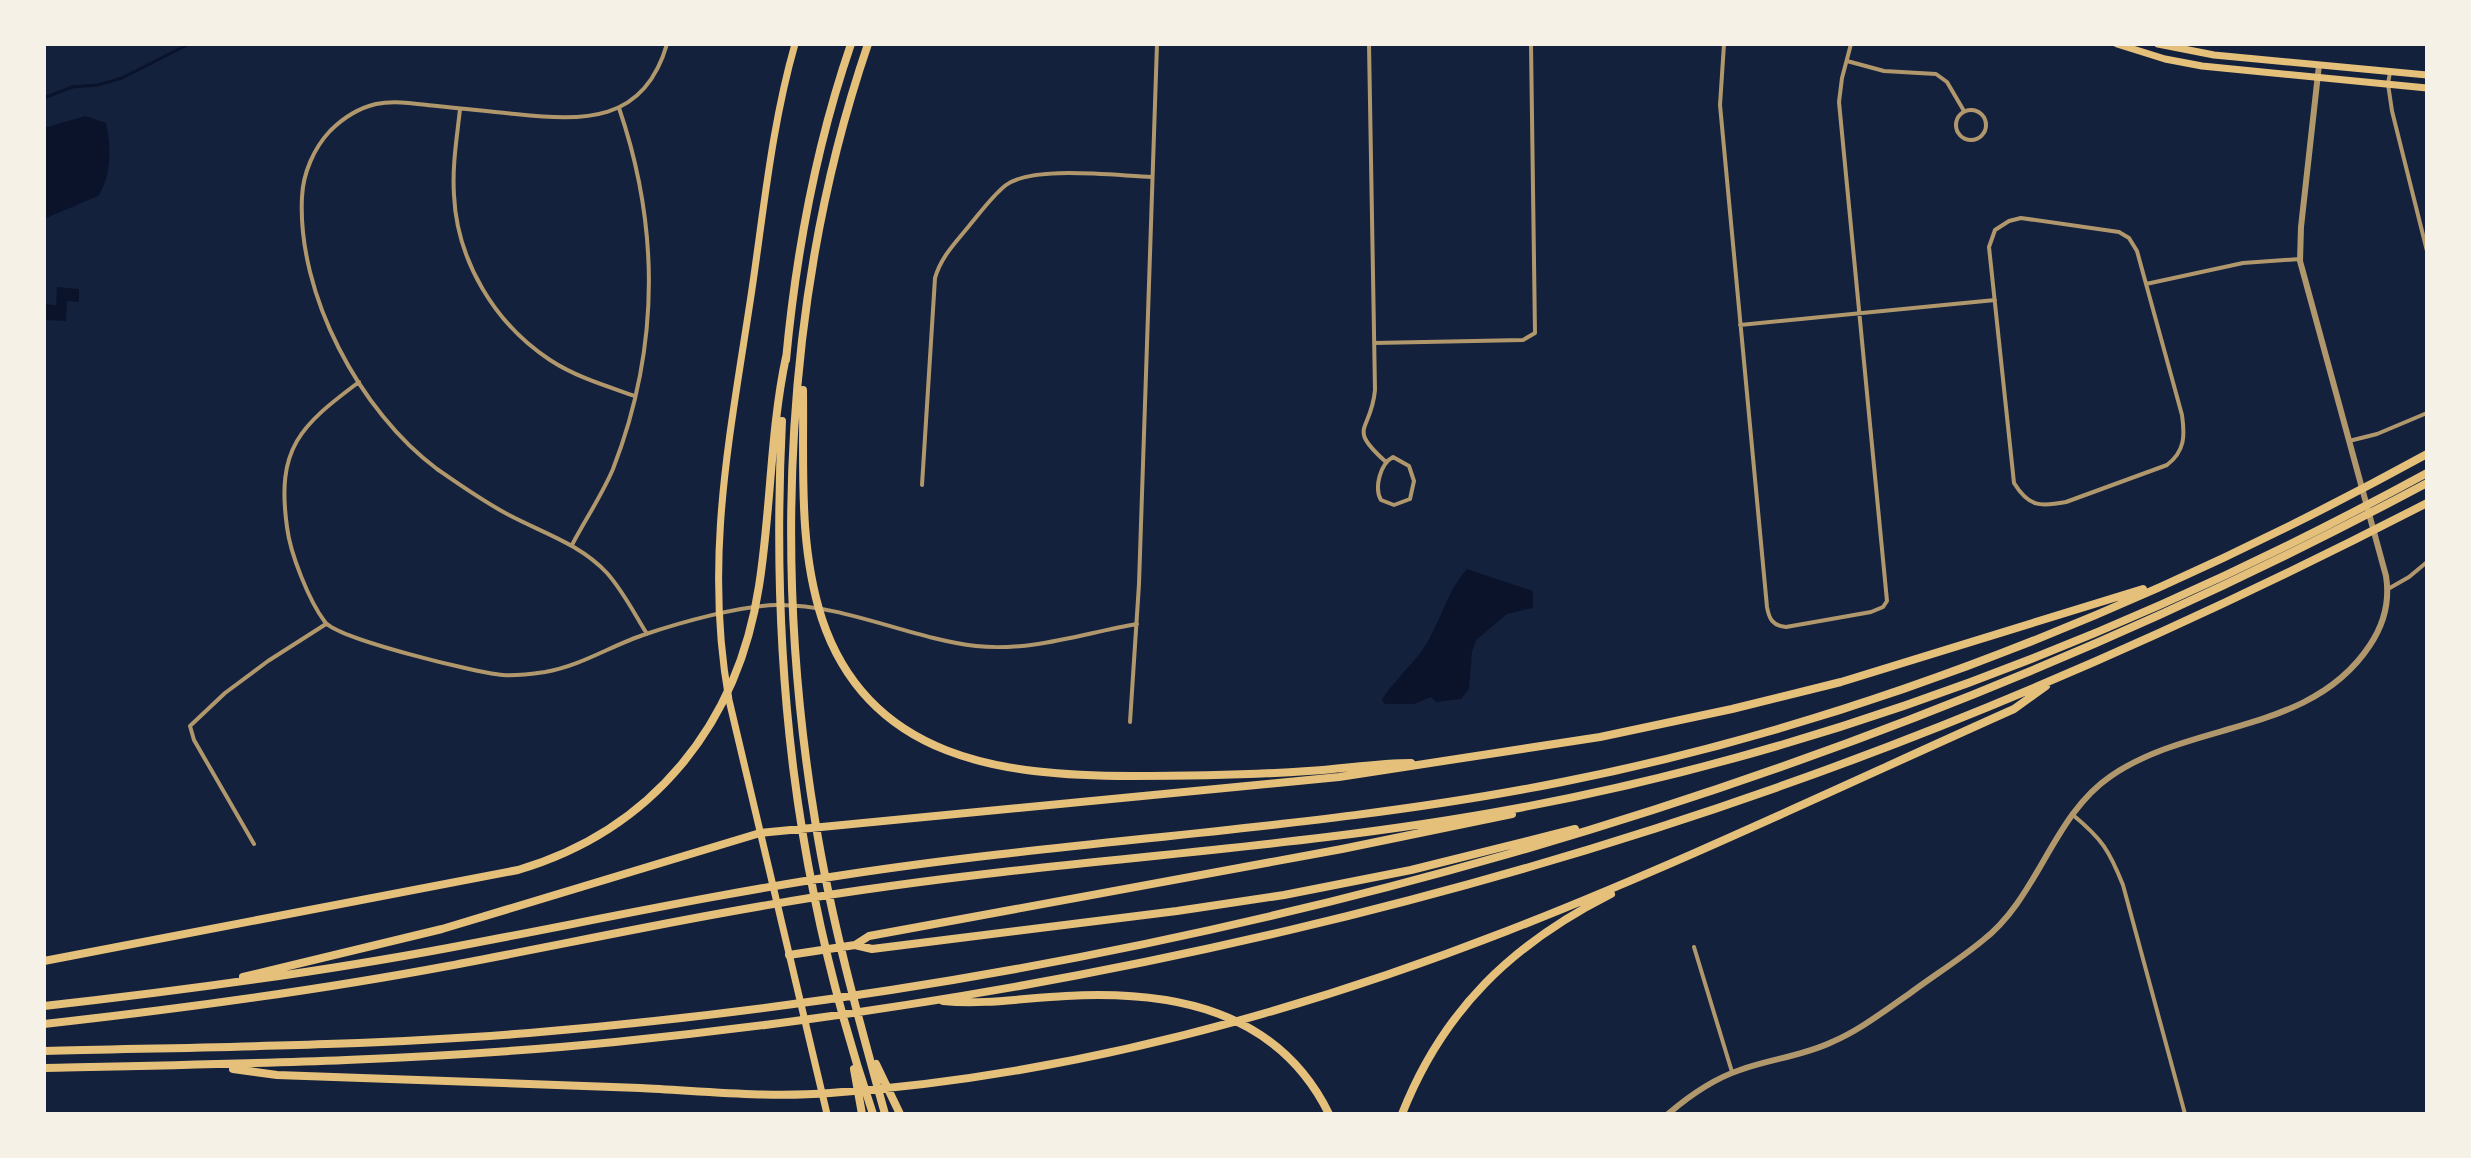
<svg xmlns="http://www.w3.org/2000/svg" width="2471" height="1158" viewBox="0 0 2471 1158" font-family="Helvetica,sans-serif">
  <rect width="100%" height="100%" fill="#14213d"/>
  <path fill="#0b132b" d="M85 116 106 123C111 145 112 176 98 196L44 219V128Z
    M57 287 79 289V302L67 301 66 321 44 320V304L56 305Z
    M1467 569 1533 591V608L1507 614 1476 640 1472 652 1469 689 1461 699 1436 702 1431 697 1414 704H1385L1382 700C1384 694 1414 661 1421 652 1440 626 1445 593 1467 569Z"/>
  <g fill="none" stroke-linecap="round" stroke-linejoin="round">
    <path stroke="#0b132b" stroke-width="3" d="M44 98 72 87 98 85 122 78 189 44"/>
    <path stroke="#b1986c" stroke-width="4" d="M1369 44 1375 390C1371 433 1346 426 1386 462
      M1724 44 1720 105 1767 607C1769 619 1773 626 1786 627L1871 612 1883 607 1887 601 1839 102 1842 78 1851 44
      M1847 61 1884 71 1936 74 1947 82 1964 111
      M2390 72 2388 84 2392 111 2427 251
      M460 109C457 137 452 166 454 195 457 261 495 324 550 360 576 377 606 386 635 396
      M1956 125a15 15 0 1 1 30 0a15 15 0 1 1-30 0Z
      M2021 218 2119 232 2129 238 2137 251 2182 415C2185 436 2185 451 2167 465L2066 502C2040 507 2029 507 2014 483L1989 247 1995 230 2009 221Z
      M2146 284 2243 263 2300 259
      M1740 325 1995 300
      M1374 343 1523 340 1535 333 1531 44
      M359 382C300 426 276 448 287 527 290 553 309 601 325 622 338 639 477 673 503 675 517 676 531 674 545 672 581 666 612 645 646 634 682 622 739 606 776 605 844 604 909 638 976 646 1031 652 1084 633 1137 624
      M2349 441 2377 434 2427 413
      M1393 457 1409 466 1414 481 1410 499 1394 505 1381 500C1374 488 1380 464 1393 457Z
      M922 485 935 278C941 257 955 243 969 226 980 213 992 196 1006 185 1033 165 1117 176 1152 177
      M572 545C585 520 602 495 613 469 659 350 660 228 619 108
      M2388 589 2409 577 2427 562
      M647 634C634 613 623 591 607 573 580 544 543 533 509 515 484 502 460 485 437 469 360 412 297 294 302 197 303 173 314 148 330 131 342 119 359 108 376 104 396 100 417 104 437 106 463 109 489 111 515 114 583 121 644 124 667 44
      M1130 722 1139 584 1157 44
      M2073 815C2102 839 2109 850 2123 885L2185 1114
      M254 844 194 740 190 726 225 693 268 661 326 624
      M1694 947 1732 1072"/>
    <path stroke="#b1986c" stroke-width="6" d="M1668 1114C1689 1096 1713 1079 1740 1070 1770 1059 1803 1056 1832 1042 1860 1030 1884 1011 1909 994 1933 976 1959 960 1982 941 2039 897 2052 816 2111 776 2192 720 2311 735 2370 645 2384 624 2390 601 2386 576L2300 261 2301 227 2319 65"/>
    <path stroke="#e5c07b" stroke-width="7" d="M795 44C772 124 764 208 752 289 731 431 703 557 729 700L827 1114
      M2117 44 2165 59 2202 66 2427 88
      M2158 44 2214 55 2427 75"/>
    <path stroke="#e5c07b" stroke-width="8" d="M868 44C784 290 773 565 815 820 831 920 858 1017 885 1114
      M786 360C796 253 816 146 851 44
      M803 390C804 467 798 545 822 619 869 760 1004 776 1132 776 1191 776 1250 775 1308 771 1343 769 1377 763 1411 763
      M782 421C770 664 795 883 873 1114
      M855 945 872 949 1177 911 1284 895 1411 870 1575 829
      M789 955 855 945 869 936 1342 849 1512 814
      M44 961 518 870C653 830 738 724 759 586 771 511 770 432 786 357
      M243 977 442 929 760 833 1339 777 1600 737 1732 709 1841 682 2143 589
      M943 1001C984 1005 1025 998 1066 996 1173 990 1278 1010 1329 1114
      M44 1006C179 991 314 973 448 948 582 923 715 894 850 874 1087 838 1327 829 1562 782 1865 722 2157 602 2427 454
      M44 1024C179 1009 314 991 448 966 586 940 723 910 862 890 1078 858 1298 849 1513 809 1834 750 2141 629 2427 473
      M44 1051C206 1047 367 1046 529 1033 1189 978 1841 796 2427 483
      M876 1064 900 1114
      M44 1068C235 1064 425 1061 615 1042 1068 997 1518 894 1941 726 2107 660 2268 585 2427 503
      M233 1069 277 1075C398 1080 519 1084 640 1088 703 1091 767 1098 830 1093 1062 1077 1291 1015 1507 931 1679 864 1846 784 2014 709L2046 686
      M854 1069 862 1114
      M1402 1114C1443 1010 1512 944 1611 894"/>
  </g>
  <rect width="2471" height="1158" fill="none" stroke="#f6f1e7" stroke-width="92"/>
</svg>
